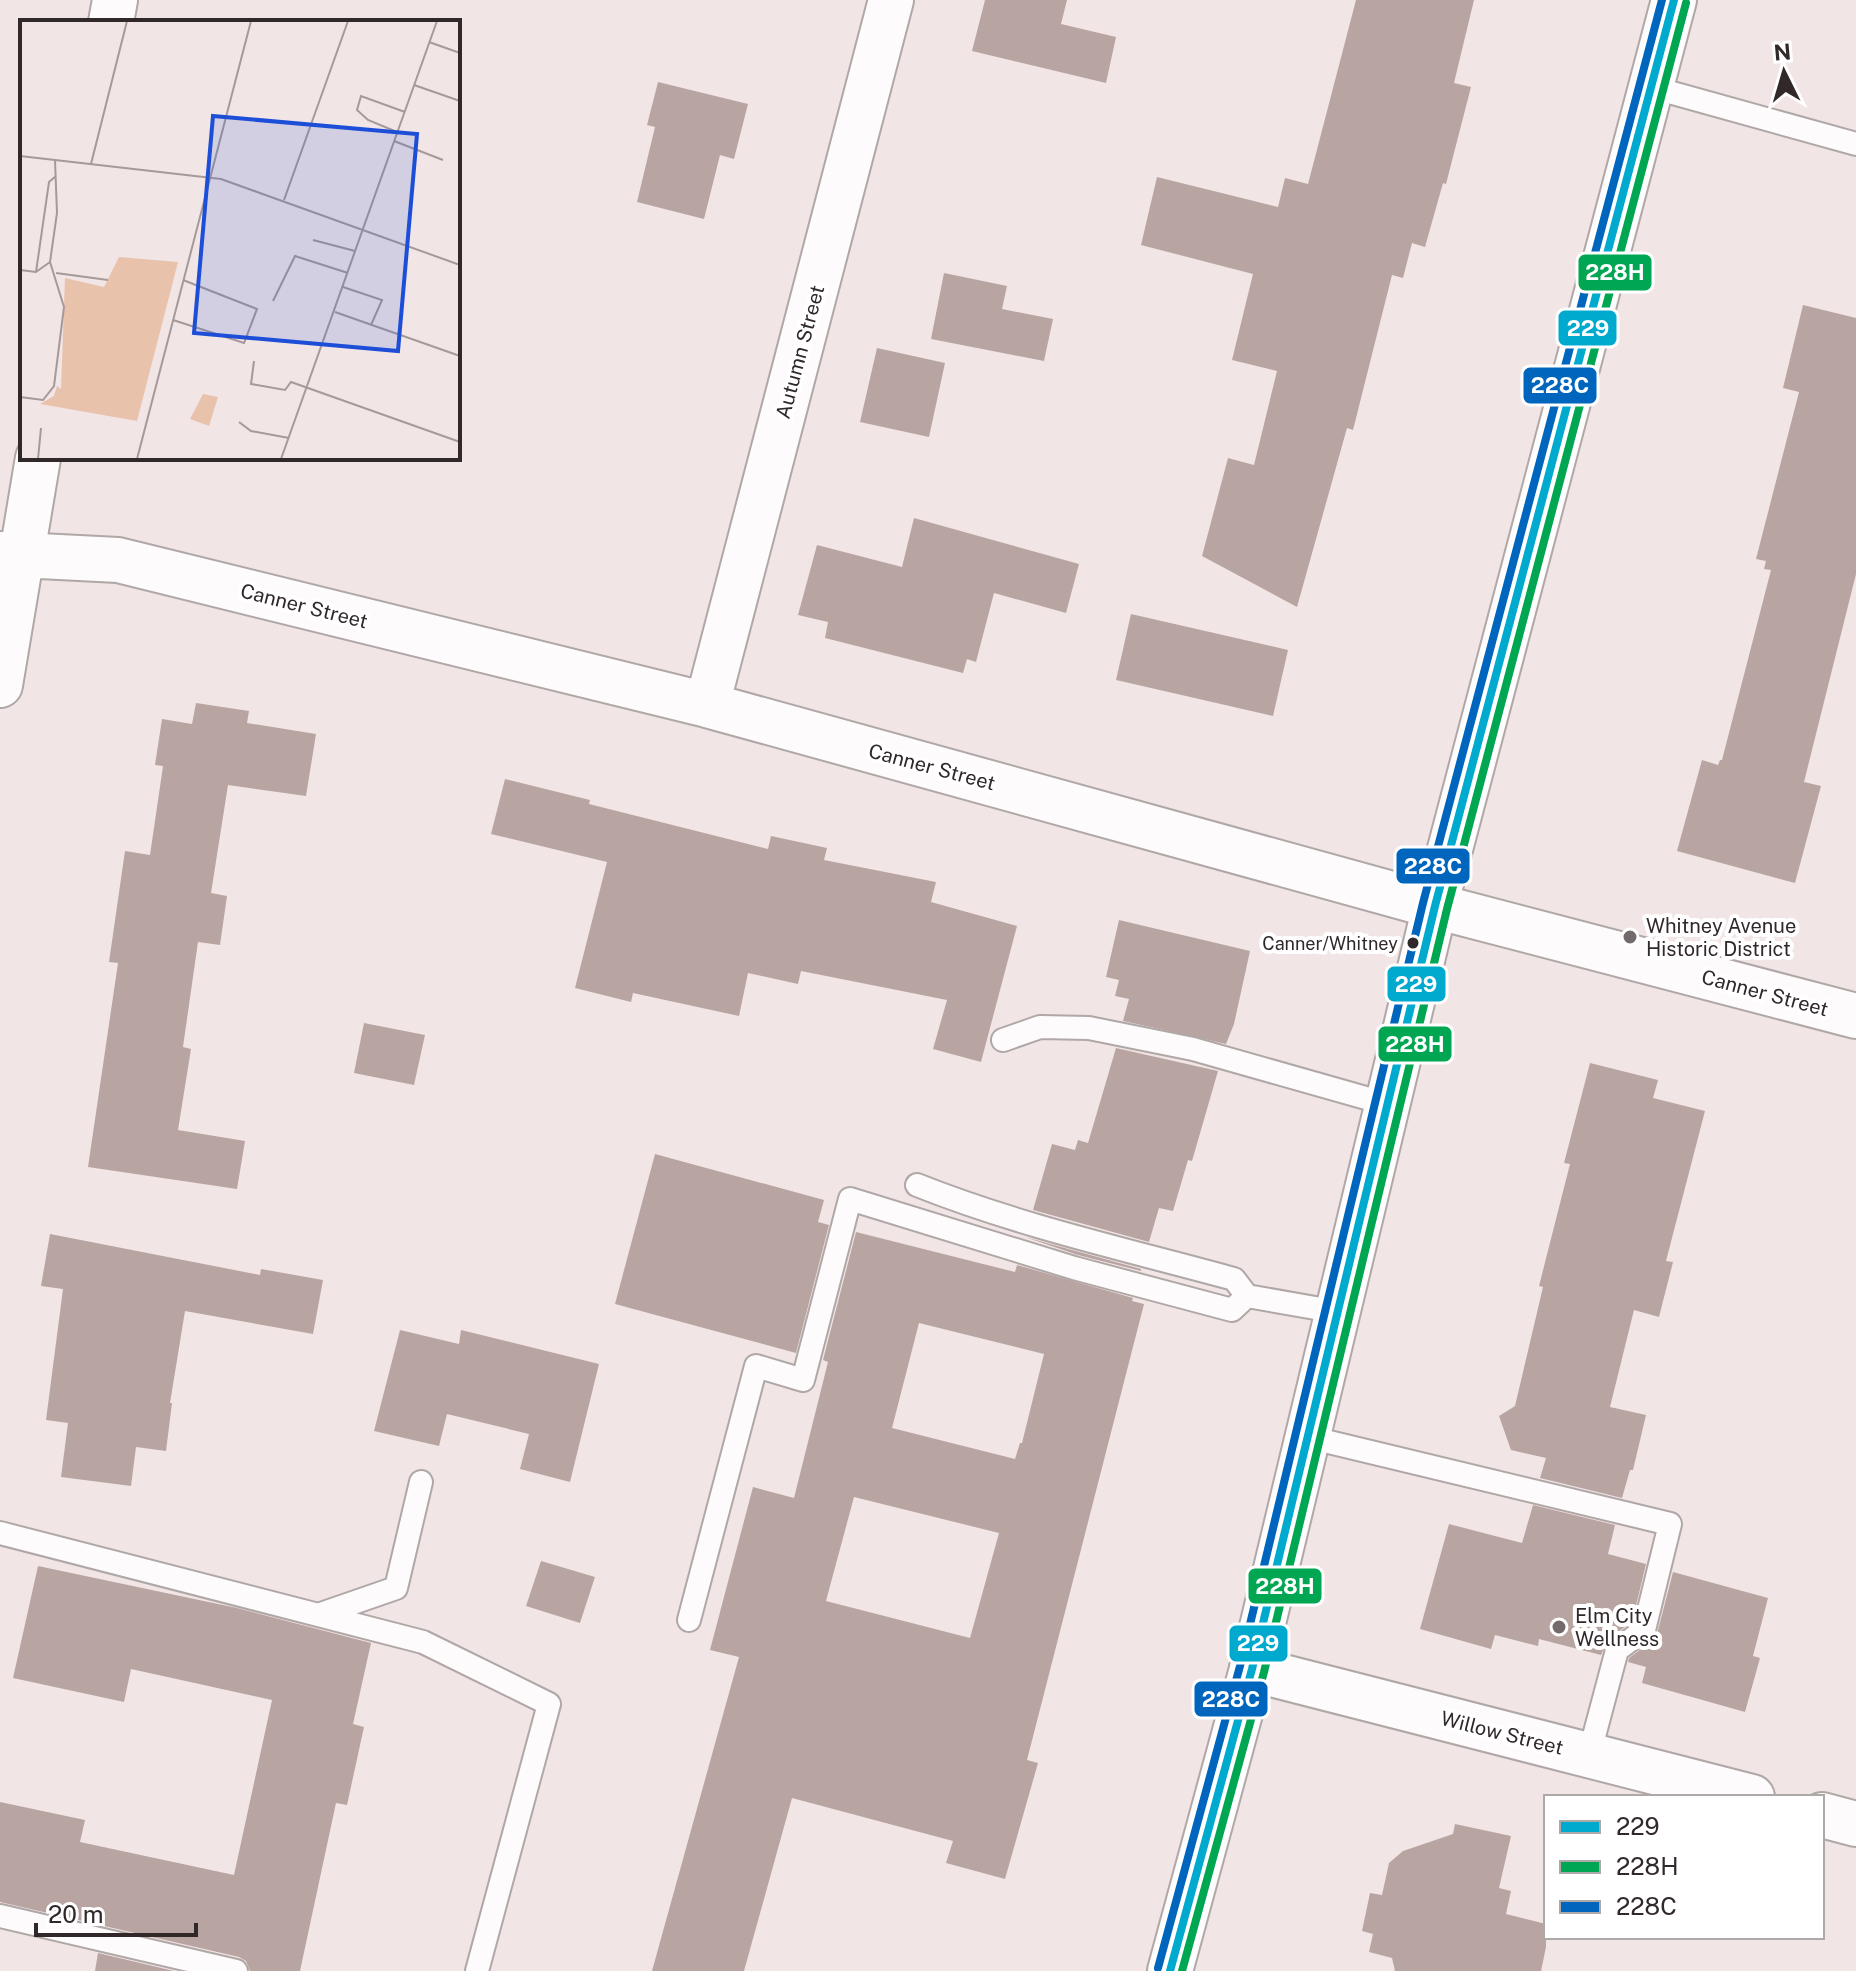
<svg xmlns="http://www.w3.org/2000/svg" width="1856" height="1971" viewBox="0 0 1856 1971" font-family="'Public Sans',sans-serif">
  <rect width="100%" height="100%" fill="#f2e5e6"/>
  <path fill="#b8a5a2" fill-rule="evenodd" d="M985 0H1067L1061 24 1116 37 1106 83 972 51Z
    M1356 0H1474L1454 83 1471 87 1446 184 1443 183 1425 247 1412 243 1403 278 1392 275 1353 430 1347 428 1297 607 1202 556 1228 458 1254 465 1277 371 1232 360 1253 274 1141 245 1157 177 1278 207 1285 178 1308 184Z
    M658 82 748 104 734 159 720 155 704 219 637 202 655 127 647 125Z
    M944 273 1007 286 1002 309 1053 319 1044 361 931 339Z
    M1803 305 1856 318V574L1804 782 1821 786 1795 883 1677 851 1702 760 1718 765 1720 760H1722L1771 570 1764 569 1766 561 1756 559 1799 392 1783 388Z
    M877 348 945 363 929 437 860 422Z
    M914 518 1079 564 1066 613 994 593 976 662 967 659 963 673 825 638 828 622 798 615 817 545 902 567Z
    M1131 614 1288 650 1273 716 1116 680Z
    M196 703 249 711 247 723 316 734 306 796 228 785 211 893 227 896 220 945 198 942 183 1047 191 1049 178 1130 245 1141 237 1189 88 1167 118 963 109 962 125 851 150 855 163 766 155 765 162 719 192 724Z
    M505 779 590 800 589 804 768 849 771 836 827 848 824 860 936 882 931 902 1017 926 981 1062 933 1049 947 1000 801 971 798 984 748 973 739 1016 633 993 631 1002 575 988 607 862 491 834Z
    M1119 920 1250 951 1234 1024 1226 1044 1123 1021 1129 999 1115 996 1119 980 1106 977Z
    M364 1023 425 1035 414 1085 354 1073Z
    M1116 1048 1218 1071 1192 1161 1188 1160 1173 1211 1159 1208 1149 1242 1033 1210 1052 1144 1075 1150 1078 1140 1088 1143Z
    M1590 1063 1658 1080 1653 1098 1705 1111 1666 1261 1673 1262 1659 1317 1634 1310 1610 1407 1646 1415 1633 1470H1630L1622 1498 1540 1478 1546 1458 1511 1450 1499 1416 1515 1406 1543 1287 1539 1286 1570 1164 1564 1163Z
    M655 1154 824 1200 818 1222 829 1225 796 1353 615 1304Z
    M856 1232 1015 1272 1017 1265 1133 1298 1132 1301 1144 1304 1027 1760 1038 1763 1005 1879 946 1863 953 1841 792 1798 744 1971H652L739 1657 710 1650 753 1487 794 1498 828 1362 823 1360ZM919 1323 1044 1354 1022 1443H1020L1015 1459 892 1428ZM854 1497 999 1533 970 1638 826 1601Z
    M50 1234 260 1275 261 1269 323 1280 313 1334 185 1311 170 1403H172L166 1451 136 1447 131 1486 61 1477 68 1423 46 1420 63 1289 41 1286Z
    M1025 1237 1141 1269V1271L1078 1255Z
    M400 1330 459 1344 461 1330 599 1364 570 1482 520 1469 529 1434 447 1414 439 1446 374 1431Z
    M1533 1505 1615 1525 1608 1554 1646 1564 1632 1622 1608 1639 1601 1655 1539 1639 1538 1646 1495 1635 1491 1649 1420 1629 1449 1524 1522 1543Z
    M541 1561 595 1577 580 1623 526 1606Z
    M38 1566 237 1608 371 1643 353 1724 364 1727 347 1805 336 1803 300 1971H250L246 1961 239 1957 0 1902V1802L85 1820 80 1842 234 1875 272 1700 131 1669 124 1702 13 1678Z
    M1673 1572 1768 1598 1753 1656 1760 1658 1745 1712 1642 1683 1646 1667 1628 1662 1629 1658 1652 1641 1657 1634Z
    M1455 1824 1511 1836 1499 1888 1511 1891 1506 1914 1546 1924V1947L1541 1971H1395L1392 1958 1369 1952 1373 1934 1362 1931 1370 1893 1382 1895 1389 1863 1403 1851 1453 1834Z
    M98 1953 174 1971H95Z"/>
  <g fill="none" stroke-linecap="round" stroke-linejoin="round">
    <defs>
      <path id="lane" d="M1651 87 1856 144
        M1003 1040 1040 1027 1089 1028 1193 1049 1387 1104
        M917 1185C1020 1226 1128 1250 1234 1279L1247 1296 1338 1312
        M1308 1437 1670 1524 1644 1630 1617 1650 1589 1755
        M0 1533 423 1642 549 1704 477 1971
        M318 1615 396 1588 421 1482
        M689 1620 756 1366 803 1380 850 1199 1074 1268 1232 1310 1247 1296
        M0 1916 236 1971"/>
      <path id="street" d="M111 22 115 0
        M0 554 118 560 707 705 1435 906 1856 1016
        M0 685 38 458
        M707 705 891 0"/>
      <path id="secondary" d="M1252 1669 1752 1797
        M1822 1815 1856 1824"/>
      <path id="primary" d="M1170 1971 1252 1669 1435 906 1674 0"/>
    </defs>
    <use href="#lane" stroke="#b0a7a7" stroke-width="26"/>
    <use href="#street" stroke="#b0a7a7" stroke-width="48"/>
    <use href="#secondary" stroke="#b0a7a7" stroke-width="48"/>
    <use href="#primary" stroke="#b0a7a7" stroke-width="48"/>
    <use href="#lane" stroke="#fdfbfb" stroke-width="22"/>
    <use href="#street" stroke="#fdfbfb" stroke-width="44"/>
    <use href="#secondary" stroke="#fdfbfb" stroke-width="44"/>
    <use href="#primary" stroke="#fdfbfb" stroke-width="44"/>
    <defs>
      <path id="bus-1" d="M1170 1971 1252 1669 1435 906 1674 0"/>
      <path id="bus-2" d="M1182 1971 1264 1672 1447 909 1686 3"/>
      <path id="bus-3" d="M1158 1968 1240 1666 1423 903 1662 0"/>
    </defs>
    <use href="#bus-1" stroke="#fff" stroke-width="14"/>
    <use href="#bus-2" stroke="#fff" stroke-width="14"/>
    <use href="#bus-3" stroke="#fff" stroke-width="14"/>
    <use href="#bus-1" stroke="#00a9ce" stroke-width="8"/>
    <use href="#bus-2" stroke="#00a651" stroke-width="8"/>
    <use href="#bus-3" stroke="#0065bd" stroke-width="8"/>
  </g>
  <g fill="#756a6b" stroke="#fff" stroke-width="3">
    <circle cx="1630" cy="937" r="8"/>
    <circle cx="1559" cy="1627" r="8"/>
  </g>
  <circle fill="#312829" stroke="#fff" stroke-width="3" cx="1413" cy="943" r="7"/>
  <g text-anchor="middle" dominant-baseline="central" stroke-width="8" stroke-linejoin="round" paint-order="stroke">
    <g font-size="18" fill="#312829" stroke="#fff" text-anchor="end">
      <text x="1398" y="943">Canner/Whitney</text>
    </g>
    <g font-size="20" fill="#312829" stroke="#fff">
      <text transform="translate(800 352) rotate(-75)">Autumn Street</text>
      <text transform="translate(304 606) rotate(14)">Canner Street</text>
      <text transform="translate(932 767) rotate(15)">Canner Street</text>
      <text transform="translate(1765 993) rotate(15)">Canner Street</text>
      <text transform="translate(1502 1733) rotate(14)">Willow Street</text>
    </g>
    <g font-size="20" fill="#312829" stroke="#fff" text-anchor="start">
      <text x="1646" y="926">Whitney Avenue<tspan x="1646" dy="23">Historic District</tspan></text>
      <text x="1575" y="1616">Elm City<tspan x="1575" dy="23">Wellness</tspan></text>
    </g>
  </g>
  <g transform="translate(20 20)">
    <rect width="440" height="440" fill="#f2e5e6"/>
    <path d="M99 237 158 242 117 401 20 384 34 376 37 366 41 369 45 258 84 267ZM183 374 198 377 189 406 170 399Z" fill="#e9c2ac"/>
    <path fill="none" stroke="#a5999a" stroke-width="2" d="M409 22 440 33M394 65 440 81M377 112 348 100 337 90 341 76 385 92M374 121 423 140M0 136 201 159 440 245M71 144 107 1M264 180 328 1M293 220 335 231M0 250 16 252 30 242M16 252 29 162 36 156M36 253 88 260M323 267 362 280 351 305M253 281 275 236 328 253M315 292 440 336M153 300 224 323 237 289 163 260M234 341 231 364 265 370 271 362 440 422M0 377 23 380 34 366 44 287 30 242 37 193 35 140M219 402 231 411 269 418M18 439 21 408M117 439 231 1M261 439 417 1"/>
    <path fill="#1d4ed8" fill-opacity="0.15" stroke="#1d4ed8" stroke-width="4" d="M193 96 397 114 378 331 174 313Z"/>
    <rect width="440" height="440" fill="none" stroke="#312829" stroke-width="4"/>
  </g>
  <g stroke="#fff" stroke-width="3">
    <rect x="1577" y="253" width="76" height="39" rx="8" fill="#00a651"/>
    <rect x="1557" y="309" width="61" height="38" rx="8" fill="#00a9ce"/>
    <rect x="1522" y="366" width="76" height="39" rx="8" fill="#0065bd"/>
    <rect x="1395" y="847" width="76" height="38" rx="8" fill="#0065bd"/>
    <rect x="1386" y="965" width="61" height="38" rx="8" fill="#00a9ce"/>
    <rect x="1377" y="1025" width="76" height="38" rx="8" fill="#00a651"/>
    <rect x="1247" y="1567" width="76" height="38" rx="8" fill="#00a651"/>
    <rect x="1228" y="1624" width="61" height="39" rx="8" fill="#00a9ce"/>
    <rect x="1193" y="1680" width="76" height="38" rx="8" fill="#0065bd"/>
  </g>
  <g font-size="22" text-anchor="middle" font-weight="bold" fill="#fff">
    <text x="1615" y="280">228H</text>
    <text x="1588" y="336">229</text>
    <text x="1560" y="393">228C</text>
    <text x="1433" y="874">228C</text>
    <text x="1416" y="992">229</text>
    <text x="1415" y="1052">228H</text>
    <text x="1285" y="1594">228H</text>
    <text x="1258" y="1651">229</text>
    <text x="1231" y="1707">228C</text>
  </g>
  <rect x="1544" y="1795" width="280" height="144" fill="#ffffff" stroke="#ada9a9" stroke-width="2"/>
  <rect x="1560" y="1821" width="40" height="12" fill="#00a9ce" stroke="#ada9a9" stroke-width="2"/>
  <text x="1616" y="1835" font-size="24" fill="#312829">229</text>
  <rect x="1560" y="1861" width="40" height="12" fill="#00a651" stroke="#ada9a9" stroke-width="2"/>
  <text x="1616" y="1875" font-size="24" fill="#312829">228H</text>
  <rect x="1560" y="1901" width="40" height="12" fill="#0065bd" stroke="#ada9a9" stroke-width="2"/>
  <text x="1616" y="1915" font-size="24" fill="#312829">228C</text>
  <g transform="translate(1784 72) rotate(355)" stroke="#ffffff" stroke-width="6" paint-order="stroke">
  <path d="M0-6L14 30L0 20L-14 30Z" fill="#312829"/>
  <text y="-12" font-size="22" font-weight="bold" text-anchor="middle" fill="#312829">N</text>
  </g>
  <path d="M36 1923v12h160v-12" fill="none" stroke="#312829" stroke-width="4"/>
  <text x="48" y="1923" font-size="24" fill="#312829" stroke="#ffffff" stroke-width="6" paint-order="stroke">20 m</text>
</svg>
